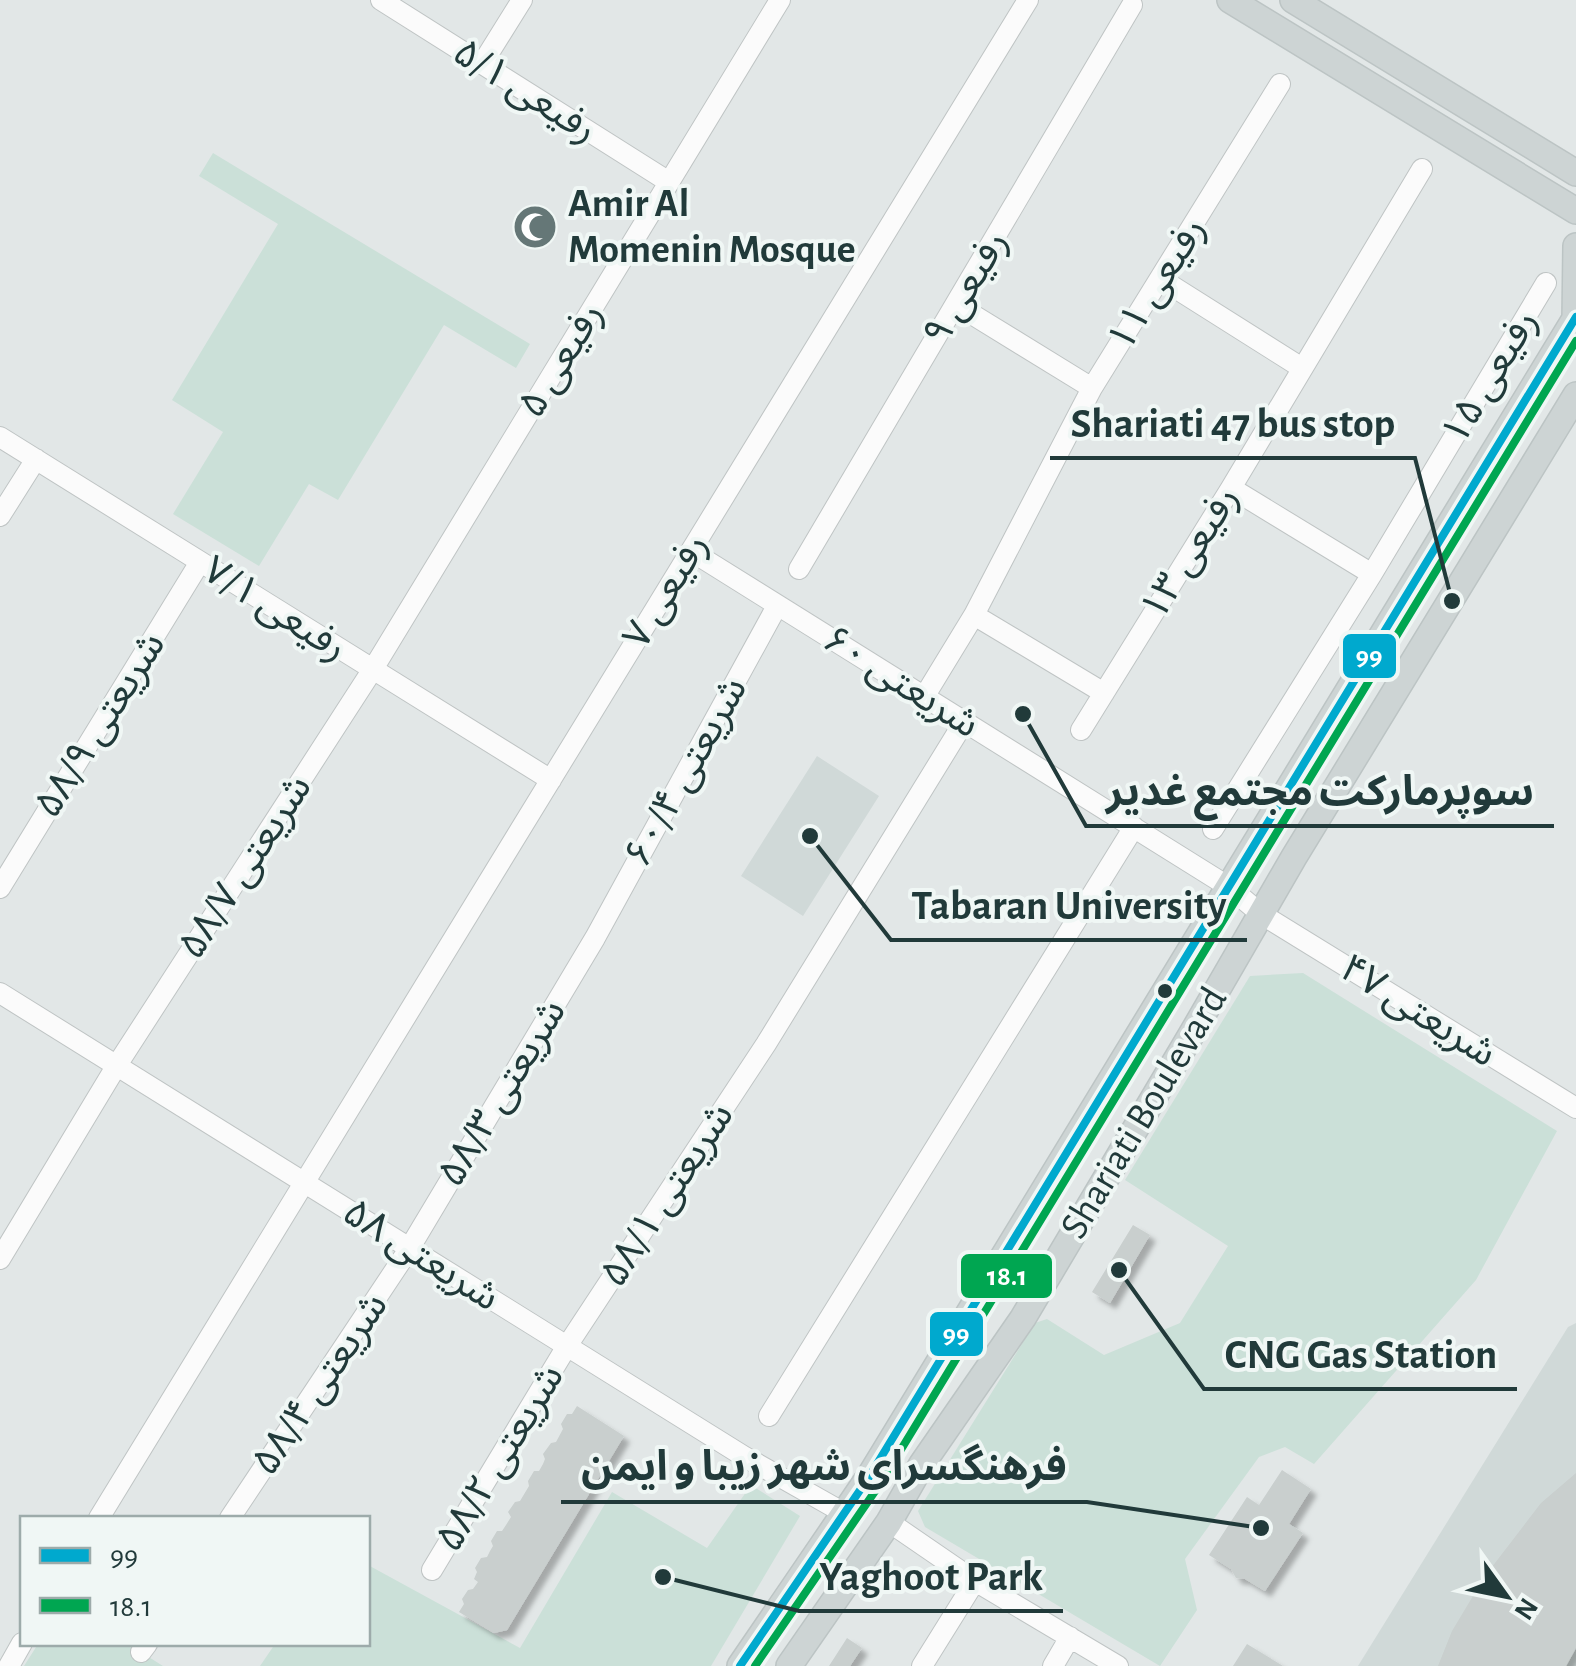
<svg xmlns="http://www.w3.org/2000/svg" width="1576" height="1666" viewBox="0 0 1576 1666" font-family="'Alegreya Sans','Noto Sans Arabic',sans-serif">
  <defs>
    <filter id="shadow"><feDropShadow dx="6" dy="6" stdDeviation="2.5" flood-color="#0004"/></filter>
  </defs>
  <rect width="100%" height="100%" fill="#e2e7e7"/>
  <path fill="#d0d9d8" d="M817 756 879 796 803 916 741 876Z
    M1576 1323V1666H1358L1568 1327Z"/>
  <path fill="#cbe0d8" d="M213 153 530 344 516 368 444 325 338 500 309 484 259 566 173 514 223 432 172 400 278 224 199 176Z
    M1303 973 1557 1131 1476 1280 1314 1464 1285 1447 1259 1457 1185 1559 1197 1610 1160 1666 925 1527 918 1511 1035 1323 1047 1319 1104 1355 1180 1323 1228 1246 1125 1180 1250 976Z
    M751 1485 800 1516 711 1666H260L275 1644H368V1565L520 1648 612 1492 707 1548Z
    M38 1644H128L163 1666H24Z"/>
  <path fill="#c9cfce" filter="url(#shadow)" d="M1133 1225 1150 1235 1110 1303 1092 1292Z
    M577 1406 624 1436 507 1630 494 1633 459 1612 464 1604 462 1599 468 1590 473 1589 478 1582 474 1579 477 1572 475 1568 481 1558 487 1557 490 1551 493 1546 491 1541 497 1531H502L506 1525 511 1517 508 1512 515 1502 520 1501 529 1486 528 1481 534 1471H539L543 1464 545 1459 543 1454 551 1443 556 1442 563 1429 561 1424 567 1414H572Z
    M1282 1470 1311 1489 1289 1524 1303 1533 1265 1591 1245 1579 1236 1578 1231 1569 1209 1555 1247 1497 1259 1505Z
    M1576 1473V1648L1566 1666H1438L1452 1631 1485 1576 1541 1503Z
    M847 1638 862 1648 850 1666H829Z
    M1247 1644 1283 1666H1233Z"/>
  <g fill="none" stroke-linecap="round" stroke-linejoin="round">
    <defs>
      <path id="minor" d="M381 0 669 182
        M482 64 522 0
        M1161 279 1302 368
        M957 305 1092 388
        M0 437 551 780
        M1231 488 1372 574
        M0 516 36 459
        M691 551 1229 887 1261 914 1576 1108
        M799 569 1132 5
        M974 615 1104 693
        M924 697 974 615 1092 388 1280 84
        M1081 730 1231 488 1422 169
        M1213 829 1372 574 1546 283
        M0 888 200 562
        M0 993 745 1457 844 1513
        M0 1259 117 1065 373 669 780 0
        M769 1416 1134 827
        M99 1518 1028 0
        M230 1518 409 1249 595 938 777 606
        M889 1522 975 1581 1118 1666
        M432 1570 567 1346 766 1044 964 722
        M141 1652 147 1644
        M9 1666 22 1643
        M922 1666 975 1581
        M1053 1666 1070 1637"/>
      <path id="major" d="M1230 0 1576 211
        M1293 0 1576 173
        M1575 320 1576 246
        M740 1666 869 1477 1576 317
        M789 1666 889 1522 922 1464 1023 1318 1191 1035 1294 857 1576 395"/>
    </defs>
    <use href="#minor" stroke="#bfc4c4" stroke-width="22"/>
    <use href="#major" stroke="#bcc4c4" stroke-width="28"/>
    <use href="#minor" stroke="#fbfbfb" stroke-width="20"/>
    <use href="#major" stroke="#cdd4d4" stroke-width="25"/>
    <defs>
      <path id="bus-1" d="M740 1666 869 1477 1576 317"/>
      <path id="bus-2" d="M755 1666 880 1484 1576 341"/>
    </defs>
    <use href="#bus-1" stroke="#f0f7f5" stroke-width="15"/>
    <use href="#bus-2" stroke="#f0f7f5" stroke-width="15"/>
    <use href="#bus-1" stroke="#00a9ce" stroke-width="8"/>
    <use href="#bus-2" stroke="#00a651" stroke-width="8"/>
  </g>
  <defs>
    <symbol id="mosque-disc" viewBox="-11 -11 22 22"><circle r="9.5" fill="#657777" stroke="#f0f7f5"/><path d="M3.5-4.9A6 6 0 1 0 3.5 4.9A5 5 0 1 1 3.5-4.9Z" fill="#fff"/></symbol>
  </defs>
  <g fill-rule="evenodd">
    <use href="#mosque-disc" x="510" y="202" width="50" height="50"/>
  </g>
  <circle fill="#213a3a" stroke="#f0f7f5" stroke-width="4" cx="1165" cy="991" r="9"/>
  <g text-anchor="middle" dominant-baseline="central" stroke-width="8" stroke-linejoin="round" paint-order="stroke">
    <g font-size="40" fill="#213a3a" stroke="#f0f7f5">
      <text transform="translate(525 91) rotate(32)">رفیعی ۵/۱</text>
      <text transform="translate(1157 284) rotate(-58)">رفیعی ۱۱</text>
      <text transform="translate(966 288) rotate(-59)">رفیعی ۹</text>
      <text transform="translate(561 360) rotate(-59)">رفیعی ۵</text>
      <text transform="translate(1490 377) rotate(-59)">رفیعی ۱۵</text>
      <text transform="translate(1190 553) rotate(-58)">رفیعی ۱۳</text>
      <text transform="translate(666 591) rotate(-59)">رفیعی ۷</text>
      <text transform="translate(275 609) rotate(32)">رفیعی ۷/۱</text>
      <text transform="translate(901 682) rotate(32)">شریعتی ۶۰</text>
      <text transform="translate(100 725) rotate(-58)">شریعتی ۵۸/۹</text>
      <text transform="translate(686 772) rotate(-61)">شریعتی ۶۰/۴</text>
      <text transform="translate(245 867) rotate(-57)">شریعتی ۵۸/۷</text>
      <text transform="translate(1418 1011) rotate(32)">شریعتی ۴۷</text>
      <text transform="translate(502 1093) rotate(-59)">شریعتی ۵۸/۳</text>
      <text transform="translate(1144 1113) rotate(-59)">Shariati Boulevard</text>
      <text transform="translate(667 1195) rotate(-57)">شریعتی ۵۸/۱</text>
      <text transform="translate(421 1255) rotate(32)">شریعتی ۵۸</text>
      <text transform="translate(320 1384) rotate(-56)">شریعتی ۵۸/۴</text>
      <text transform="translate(500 1458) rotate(-59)">شریعتی ۵۸/۲</text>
    </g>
    <g font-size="40" font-weight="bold" fill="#213a3a" stroke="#f0f7f5" text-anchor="start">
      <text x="568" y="204">Amir Al<tspan x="568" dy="46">Momenin Mosque</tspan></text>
    </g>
  </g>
  <path fill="none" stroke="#213a3a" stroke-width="4" d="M1452 601L1415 458H1050M1023 714L1086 826H1554M810 836L891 940H1247M1119 1270L1204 1389H1517M1261 1528L1087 1502H561M663 1577L799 1611H1063"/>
  <g fill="#213a3a" stroke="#f0f7f5" stroke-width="4">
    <circle cx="1452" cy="601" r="10"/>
    <circle cx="1023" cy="714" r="10"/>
    <circle cx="810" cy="836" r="10"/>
    <circle cx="1119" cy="1270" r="10"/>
    <circle cx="1261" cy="1528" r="10"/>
    <circle cx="663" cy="1577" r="10"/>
  </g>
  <g font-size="42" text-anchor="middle" font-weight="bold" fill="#213a3a" stroke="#f0f7f5" stroke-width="8" stroke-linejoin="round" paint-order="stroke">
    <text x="1233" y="437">Shariati 47 bus stop</text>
    <text x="1320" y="805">سوپرمارکت مجتمع غدیر</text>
    <text x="1069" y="919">Tabaran University</text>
    <text x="1361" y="1368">CNG Gas Station</text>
    <text x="824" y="1480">فرهنگسرای شهر زیبا و ایمن</text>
    <text x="931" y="1590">Yaghoot Park</text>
  </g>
  <g stroke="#f0f7f5" stroke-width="4">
    <rect x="1341" y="632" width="57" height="48" rx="10" fill="#00a9ce"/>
    <rect x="959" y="1252" width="95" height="48" rx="10" fill="#00a651"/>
    <rect x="928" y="1310" width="57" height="48" rx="10" fill="#00a9ce"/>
  </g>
  <g font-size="28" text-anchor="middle" font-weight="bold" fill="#fff">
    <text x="1369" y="665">99</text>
    <text x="1007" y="1285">18.1</text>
    <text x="956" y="1343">99</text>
  </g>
  <rect x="20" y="1516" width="350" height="130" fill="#f0f7f5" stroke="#9dabaa" stroke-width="2.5"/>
  <rect x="40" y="1548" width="50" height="15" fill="#00a9ce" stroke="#9dabaa" stroke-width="2.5"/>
  <text x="110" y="1566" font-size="30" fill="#213a3a">99</text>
  <rect x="40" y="1598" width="50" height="15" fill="#00a651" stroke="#9dabaa" stroke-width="2.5"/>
  <text x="110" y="1616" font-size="30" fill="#213a3a">18.1</text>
  <g transform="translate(1506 1596) rotate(123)" stroke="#f0f7f5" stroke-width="8" paint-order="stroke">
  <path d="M0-8L18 38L0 25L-18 38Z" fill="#213a3a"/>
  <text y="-15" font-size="28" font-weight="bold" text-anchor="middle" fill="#213a3a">N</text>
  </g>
</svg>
